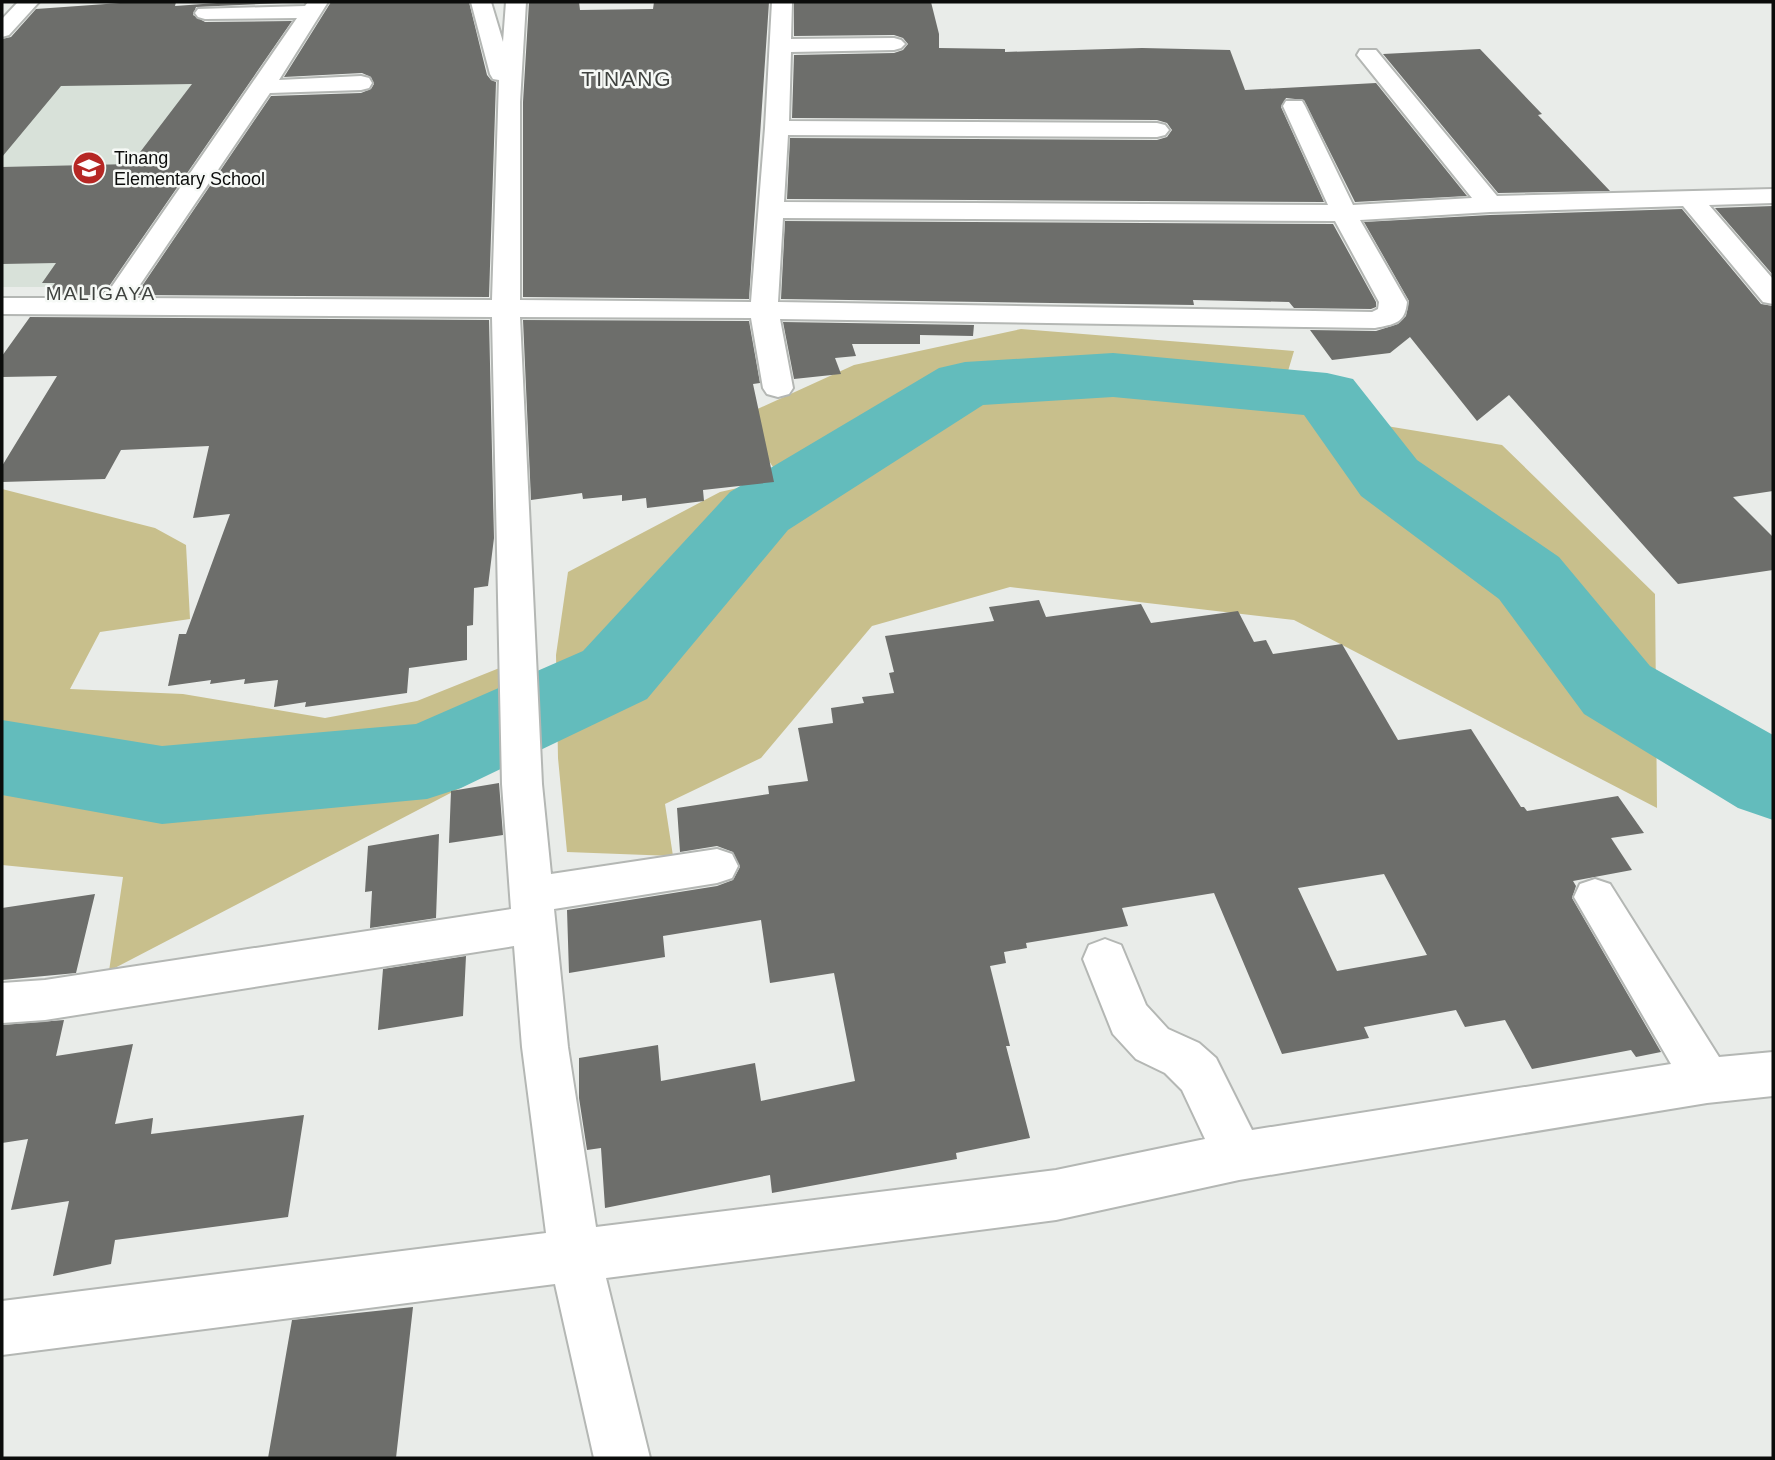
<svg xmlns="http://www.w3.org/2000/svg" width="1775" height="1460" viewBox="0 0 1775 1460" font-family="Arial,sans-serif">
  <rect width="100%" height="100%" fill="#e9ece9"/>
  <path fill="#d8e1d9" d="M263 41 96 287H2V50L5 47Z"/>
  <path fill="#c8bf8c" d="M1021 329 1294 351 1277 408 1502 445 1655 594 1657 808 1294 620 1010 587 872 626 761 758 665 804 673 856 567 852 558 758 556 655 568 572 720 492 781 478 738 418 854 365Z
    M2 489 155 528 186 545 190 619 100 632 70 689 183 694 325 718 417 701 502 667 510 762 109 971 123 877 2 865Z"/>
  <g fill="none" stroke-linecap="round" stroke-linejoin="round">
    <path fill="#63bcbc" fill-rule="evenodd" d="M1113 353 1327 373 1353 379 1417 460 1559 557 1650 666 1773 735V820L1738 808 1584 714 1499 599 1361 496 1304 415 1113 397 983 405 788 530 647 699 461 788 427 799 162 824 2 795V720L162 746 416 724 583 651 730 492 939 368 965 362Z"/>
  </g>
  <path fill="#6d6e6b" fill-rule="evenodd" d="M134 2H176L175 6 231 2H305L196 7 193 15 205 22 292 21 103 295H46L55 283H42L56 263 2 264V167L131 164 192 84 61 86 2 157V39L11 37 36 9Z
    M331 2H469L487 75 491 80 496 82 489 297 136 295 271 96 361 93 371 89 374 84 371 77 362 73 284 77Z
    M529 2H579L580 10 653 9 654 2H769L749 299 523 297V102Z
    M794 2H931L939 34V48L1005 49V52L1142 48 1230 50 1245 90 1376 83 1467 196 1355 202 1304 100 1286 98 1281 107 1324 202 787 199 790 138 1157 140 1167 137 1172 130 1167 123 1157 120 792 118 794 55 894 53 903 50 908 44 903 38 894 35 794 36Z
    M1480 49 1542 114 1538 115 1610 191 1498 193 1383 54Z
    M1773 206V275L1715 208Z
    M1682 209 1761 304 1773 306V491L1733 497 1773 537V570L1678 584 1509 395 1477 421 1410 337 1390 353 1332 360 1310 330 1376 331 1398 324 1406 316 1409 301 1364 222 1490 215Z
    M785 221 1333 224 1376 302V307L1371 309 1294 308 1289 302 1193 300 1194 305 781 299Z
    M30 317 489 320 494 538 488 586 474 588 473 625 467 626V660L409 668 407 693 305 707 306 702 274 707 278 680 244 684 245 679 210 684 211 680 168 686 179 634H186L230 514 193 518 209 446 121 450 105 479 2 482V466L57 376 2 377V356Z
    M523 320 749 321 760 383 753 384 774 482 703 490 704 501 647 508 646 498 622 501V495L583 499 582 493 531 500Z
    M783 322 974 325 973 336 920 335V344H852L856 356 835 358 841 374 794 379Z
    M1039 600 1046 617 1141 604 1151 623 1238 611 1254 642 1266 640 1273 654 1342 644 1398 740 1471 729 1521 807H1524L1527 811 1618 796 1644 833 1611 838 1632 870 1573 881 1576 886 1572 898 1661 1052 1636 1057 1631 1050 1532 1069 1505 1020 1465 1027 1456 1010 1364 1027 1369 1038 1282 1054 1214 893 1122 908 1128 926 1026 943 1027 948 1004 952 1006 963 990 966 1010 1046H1006L1030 1138 956 1153 957 1159 772 1193 770 1175 605 1208 601 1148 587 1150 579 1098V1058L658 1045 661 1081 755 1063 761 1101 855 1081 834 973 770 983 761 920 663 936 665 957 569 973 567 910 717 886 733 880 740 867 733 852 717 846 680 852 677 808 769 794 768 786 808 781 798 728 833 723 831 708 864 703 862 697 894 693 889 673 894 672 885 636 994 621 989 607ZM1384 874 1427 955 1337 971 1298 888Z
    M499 783 503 835 449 843 451 791Z
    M439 834 436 918 370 928 372 891 365 892 368 846Z
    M95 894 76 973 2 980V908Z
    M466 956 463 1016 378 1030 383 969Z
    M64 1020 56 1056 133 1044 115 1124 153 1118 151 1134 304 1115 288 1217 115 1240 111 1264 53 1276 69 1201 11 1210 28 1139 2 1143V1025Z
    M413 1307 396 1458H268L292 1320Z"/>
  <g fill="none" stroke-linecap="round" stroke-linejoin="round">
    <defs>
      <path id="minor" d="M18 2H39L9 35 2 37V19Z
        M308 2H328L279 80 361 76 369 78 372 83 369 88 361 90 270 93 131 298 492 300 499 80 493 79 490 74 471 2H491L503 42 506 2H526L520 102V300L751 302 765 128 772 2H792L791 39 894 38 901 40 905 44 901 48 894 50 791 52 789 121 1157 123 1165 125 1169 130 1165 135 1157 137 788 135 784 202 1328 205 1283 106 1286 101H1302L1305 106 1353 205 1472 198 1357 55 1360 50H1376L1497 196 1773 189V203L1709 205 1773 279V304L1763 302 1683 206 1490 212 1360 220 1407 302C1405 324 1394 324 1375 328L780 319 793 388 789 394 778 397 767 394 763 388 751 318 520 317 542 784 551 874 717 849 732 854 738 866 732 878 717 883 554 909 568 1047 596 1227 1056 1170 1205 1139 1182 1090 1165 1073 1136 1059 1113 1034 1083 959 1089 945 1105 939 1121 945 1146 1005 1168 1029 1199 1043 1216 1058 1252 1130 1671 1064 1574 897 1580 884 1595 879 1610 884 1719 1057 1773 1052V1096L1707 1103 1239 1180 1056 1220 606 1278 650 1458H594L555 1284 2 1355V1301L546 1233 522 1047 514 946 45 1020 2 1023V983L45 980 511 909 502 784 492 317 2 314V298H104L297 18 205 19 198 17 195 13 198 9 305 6ZM783 218 1335 221 1379 302 1378 309 1372 312 778 302Z"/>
    </defs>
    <use href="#minor" stroke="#b4b7b4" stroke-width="4"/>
    <use href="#minor" fill="#fff" fill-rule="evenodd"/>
  </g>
  <defs>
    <symbol id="school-disc" viewBox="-11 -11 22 22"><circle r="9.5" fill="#b62724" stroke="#f6f9f6"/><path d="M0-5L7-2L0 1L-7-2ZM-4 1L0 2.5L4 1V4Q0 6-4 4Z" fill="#fff"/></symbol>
  </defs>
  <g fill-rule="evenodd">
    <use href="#school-disc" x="70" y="149" width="38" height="38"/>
  </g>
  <g text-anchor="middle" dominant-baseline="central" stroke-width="5" stroke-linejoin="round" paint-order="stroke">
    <g font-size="18" fill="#0b0c0b" stroke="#f6f9f6" text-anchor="start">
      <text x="114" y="158">Tinang<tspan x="114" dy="21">Elementary School</tspan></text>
    </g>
    <g font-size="19" letter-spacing="2" fill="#3f423f" stroke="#f6f9f6">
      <text x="101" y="293">MALIGAYA</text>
    </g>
    <g font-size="21" letter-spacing="2" fill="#3f423f" stroke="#f6f9f6">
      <text x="627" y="78">TINANG</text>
    </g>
  </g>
  <rect width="1775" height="1460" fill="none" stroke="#0b0c0b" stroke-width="7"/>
</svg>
